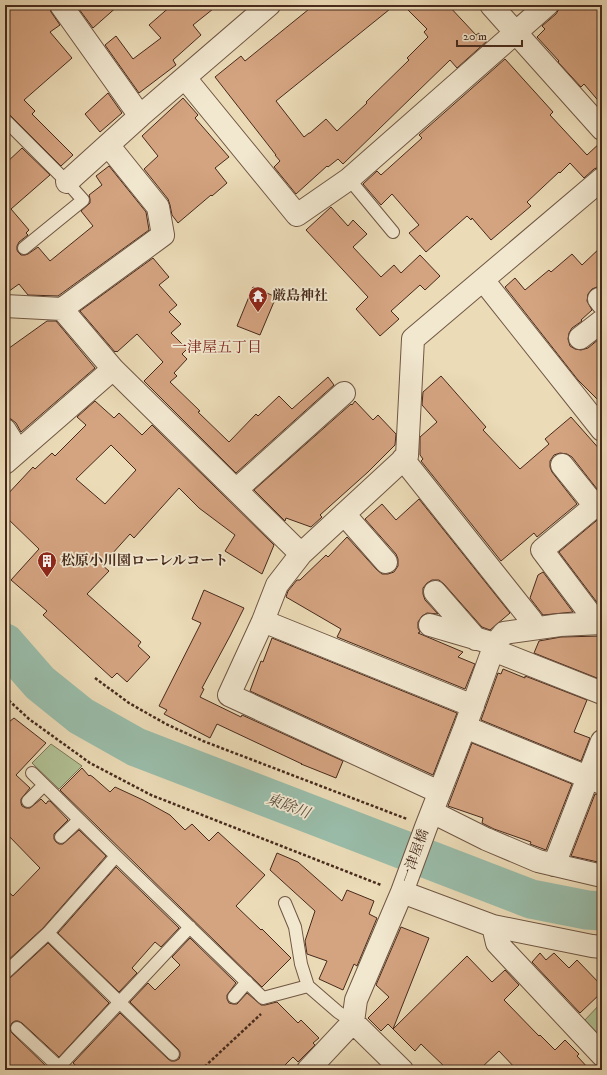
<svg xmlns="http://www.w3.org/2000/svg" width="607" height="1075" viewBox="0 0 607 1075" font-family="'IM FELL DW Pica','Noto Serif JP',serif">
  <rect width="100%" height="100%" fill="#ebdbb7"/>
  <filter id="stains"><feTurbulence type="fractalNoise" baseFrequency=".005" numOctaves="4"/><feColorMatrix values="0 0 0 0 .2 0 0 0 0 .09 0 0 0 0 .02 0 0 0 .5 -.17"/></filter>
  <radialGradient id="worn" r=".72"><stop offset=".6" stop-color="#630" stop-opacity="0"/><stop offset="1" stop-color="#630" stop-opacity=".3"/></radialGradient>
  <path fill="#b1c194" stroke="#7c7658" d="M51 744 82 766 59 789 32 763Z
    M602 1002V1042L584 1021Z"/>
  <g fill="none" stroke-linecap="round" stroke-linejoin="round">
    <path stroke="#99bca9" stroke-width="39" d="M5 643 40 683 81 716 136 747 531 899 587 910 602 911"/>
  </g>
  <path fill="#d4a380" stroke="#472a1c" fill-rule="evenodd" d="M5 5H49L51 12 60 25 50 32 72 58 24 100 35 111 32 114 73 155 61 166 10 115 5 113Z
    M76 5H119L93 28Z
    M172 5H218L193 25 201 35 173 60 176 65 139 93 105 45 116 36 133 59 161 38 149 25Z
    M314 5H395L276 101 304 137 309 133H310L326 119 337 131 367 103 366 102 409 60 407 58 428 37 424 32 427 29 403 5H448L476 35 479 33 487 41 457 68 450 60 343 164 338 159 328 167 327 166 296 194 274 167 280 161 275 155H276L215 77 241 56 245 61Z
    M559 5H602V105L584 84 581 87 558 62 559 61 537 37 545 29 542 26 556 14 559 9Z
    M505 59 553 112 550 115 587 155 602 141V167H599L594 169 584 178 570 163 560 173 559 172 527 202 531 206 491 240 472 218 471 220 467 216 426 252 409 233 419 225 392 194 381 205 363 184 377 171 381 175 422 138 419 135Z
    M108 93 122 113 100 132 85 114Z
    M183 98 198 115 195 118 229 157 215 168 227 183 212 196 211 195 178 223 172 215 170 205 168 199 144 169 158 156 142 136Z
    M22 148 50 175 11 209 29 230 26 233 28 235 19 242 17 246V250L18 252 21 255H25L28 254 38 247 50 261 93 226 81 211 90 203V199L89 195 102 185 96 176 109 166 146 212 149 230 58 296 28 295 19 284 5 294V164Z
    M331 207 348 226 353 220 367 234 353 247 381 277 394 265 401 273 420 255 440 276 425 290 420 285 391 311 399 319 380 336 356 309 368 297 306 230Z
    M602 246V287H597L592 289 588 294 587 301 592 310 581 320 582 321 572 328 569 333 568 339 570 346 575 349 581 350 588 348 599 339 602 343V404L578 380 505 287 515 278 525 290 549 270 551 272 572 254 582 265Z
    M153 258 169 277 159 285 177 305 169 312 181 324 171 333 187 349 182 354 187 359 174 373 177 376 170 382 200 411 198 412 229 442 256 414 258 416 279 396 292 409 328 377 334 385 236 473 144 381 163 362 137 334 117 352 116 351 115 352 80 311Z
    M253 287 276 297 260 335 237 326Z
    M47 321H56L95 368 21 432 16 423 11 419 5 418V351Z
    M441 376 486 427 483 430 520 469 549 444 545 439 571 417 602 452V488L597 489 572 457 567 454 560 453 554 455 550 461V467L552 472 577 504 537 537 534 533 501 561 421 461 423 459 420 455V437L437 422 422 405 423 392Z
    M95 401 114 418 119 413 142 435 152 425 274 545 262 574 225 551 235 535 199 508 179 488 134 538 130 534 102 565 109 571 87 594 141 642 138 646 150 657 127 682 117 673 112 678 43 615 47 611 11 580 39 549 5 516V497L33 467 35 469 52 453 55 456 86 425 77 417ZM111 445 136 470 105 504 76 479Z
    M355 401 373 420 378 415 396 434 395 445 368 472 320 515 322 517 311 527 286 518 285 521 254 490 351 404 352 405Z
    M419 499 510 613 490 630 482 627 444 584 439 580H432L427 583 423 588V594L425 600 438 614 427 613 422 616 418 622V628L420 632 418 633 463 652 458 657 475 664 465 689 337 637 341 629 286 597 288 591 297 580H300L326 555 328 557 347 537 377 570 382 574H388L394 572 398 566V559L396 554 365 519 382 504 396 520Z
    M602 516V609L559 552Z
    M543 572 573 612 543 615 530 598 538 575Z
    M204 590 244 608 230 636 202 688 204 689 200 697 241 717 242 715 343 761 336 778 301 764H302L217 724 210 738 164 714 167 710 159 706 201 623 192 619Z
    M602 636V680L534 653 539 641 561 637Z
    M272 638 457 713 433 775 250 691 261 661 263 662Z
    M503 669 525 678V676L587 700 574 732 590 738 581 761 481 720 498 673 501 674Z
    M14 718 46 743 16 775 30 788 21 799V803L22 806 26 808H30L41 799 46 804 48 801H50L68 820 54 834V839L56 842 59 844H63L79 830 106 856 43 928 5 963V889L13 896 40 868 5 832V725Z
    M472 743 572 784 546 850 530 844 531 842 494 829 482 823 483 818 448 806Z
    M82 768 89 776 90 775 93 777 110 792 115 787 143 800 170 815 185 830 192 824 209 841 218 832 265 875 236 906 261 930 262 929 291 958 262 987 60 790Z
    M595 794 602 795V850L598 862 571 856Z
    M277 853 298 862 342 901 347 890 374 901 369 914 377 918 357 966 354 964 343 990 319 979 327 961 307 954 305 941 315 911 270 870Z
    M116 867 179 928 161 947 155 942 132 968 137 973 119 992 58 933Z
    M401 927 429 938 393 1029 388 1024 381 1031 368 1018 389 997 376 985Z
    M190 938 236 983 227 995V999L229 1003 233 1004H237L247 993 261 1005H265L277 1002 298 1023 301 1020 319 1038 313 1043 315 1045 298 1062 293 1057 280 1070H81L73 1063 120 1013 168 1059 171 1061H175L179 1059 180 1056V1052L178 1049 130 1002 148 983 155 990 180 965 172 957Z
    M48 943 109 1003 59 1057 22 1023 18 1021H15L12 1023 10 1027V1030L12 1033 48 1068 46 1070H5V980L10 978Z
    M540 953 546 960 554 953 569 968 577 960 602 986V992L580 1013 532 962Z
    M467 956 492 982 505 970 519 985 504 1000 506 1002 539 1036 540 1035 555 1050 565 1040 579 1054 577 1056 590 1070H517L499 1051 479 1070H448L421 1044 415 1051 393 1029Z"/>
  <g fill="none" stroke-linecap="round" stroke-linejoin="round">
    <defs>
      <path id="lane" d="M5 120 67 182 83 200 24 248
        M349 179 393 232
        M32 773 116 856 263 998 308 986 338 1012 353 1022
        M28 801 44 785
        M61 837 79 820
        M285 903 295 927 301 964 308 986
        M48 933 173 1054
        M5 973 48 933 116 856
        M234 997 247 982
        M17 1028 62 1070
        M59 1067 190 927"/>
      <path id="street" d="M61 5 140 116
        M491 5 602 129
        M185 78 297 215 349 179 547 5
        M67 182 140 116 269 5
        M483 280 602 430
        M599 299 602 303
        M5 306 62 309 163 235 158 207 108 145
        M62 309 113 369 301 554
        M580 338 602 321
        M5 430 18 451
        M403 459 532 621
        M5 463 113 369
        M562 465 595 506
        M236 490 344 393
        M344 514 386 562
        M435 592 476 639
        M263 621 473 706
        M597 623 542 550 602 500
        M430 625 495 644
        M493 650 602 693
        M465 727 602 783
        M439 792 229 695 263 621 277 585 301 554 407 456 413 339 602 179
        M432 812 486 839 538 861 602 876
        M554 865 602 741
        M402 892 493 926 592 946 602 947
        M493 926 497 943 602 1055
        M353 1022 402 1070
        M308 1070 353 1022 356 1000 402 892 426 827 465 727 495 644 504 633 560 625 602 623"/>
    </defs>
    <use href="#lane" stroke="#705643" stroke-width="14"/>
    <use href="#street" stroke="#705643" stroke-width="24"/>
    <path stroke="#472a1c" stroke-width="2.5" stroke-dasharray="3 2" stroke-linecap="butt" d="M95 678 129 703 166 724 203 741 407 819
      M5 697 29 719 90 763 151 795 381 885
      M201 1070 261 1014"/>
    <use href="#lane" stroke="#f2e8d0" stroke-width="12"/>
    <use href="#street" stroke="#f2e8d0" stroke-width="22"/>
  </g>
  <defs>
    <symbol id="temple-pin" viewBox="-11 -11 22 30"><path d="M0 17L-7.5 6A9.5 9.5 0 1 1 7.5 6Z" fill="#8f2418" stroke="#f2e8d0"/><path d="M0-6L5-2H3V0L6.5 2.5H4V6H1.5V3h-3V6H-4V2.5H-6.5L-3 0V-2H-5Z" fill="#fff"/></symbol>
    <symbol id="building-pin" viewBox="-11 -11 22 30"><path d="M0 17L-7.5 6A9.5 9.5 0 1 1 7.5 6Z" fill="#8f2418" stroke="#f2e8d0"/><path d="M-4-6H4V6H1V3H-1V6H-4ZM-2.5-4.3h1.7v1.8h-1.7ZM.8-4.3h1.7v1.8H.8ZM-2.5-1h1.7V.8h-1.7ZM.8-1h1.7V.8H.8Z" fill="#fff"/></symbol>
  </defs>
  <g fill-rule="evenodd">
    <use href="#temple-pin" x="247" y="285" width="22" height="30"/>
    <use href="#building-pin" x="36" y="550" width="22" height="30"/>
  </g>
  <g text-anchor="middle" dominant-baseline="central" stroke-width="3.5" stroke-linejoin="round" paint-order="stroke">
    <g font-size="14" font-weight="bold" fill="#472a1c" stroke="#f2e8d0" text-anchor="start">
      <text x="272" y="296">厳島神社</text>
      <text x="61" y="561">松原小川園ローレルコート</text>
    </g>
    <g font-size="14" fill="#472a1c" stroke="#f2e8d0">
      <text transform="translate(415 856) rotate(-70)">一津屋橋</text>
    </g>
    <g font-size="15" fill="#7a1f14" stroke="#f2e8d0">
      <text x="217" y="347">一津屋五丁目</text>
    </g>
    <g font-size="15" font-style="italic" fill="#5c4e3f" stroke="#f2e8d0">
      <text transform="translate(288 806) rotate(21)">東除川</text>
    </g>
  </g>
  <rect width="607" height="1075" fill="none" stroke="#ebdbb7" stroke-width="20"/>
  <rect x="6" y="6" width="595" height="1063" fill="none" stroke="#472a1c" stroke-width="2"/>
  <rect x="10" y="10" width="587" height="1055" fill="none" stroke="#472a1c"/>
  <path d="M457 40v6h65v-6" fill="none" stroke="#472a1c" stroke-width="2"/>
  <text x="463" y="40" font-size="12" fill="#472a1c" stroke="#f2e8d0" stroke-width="3" paint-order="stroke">20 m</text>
  <rect width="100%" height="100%" filter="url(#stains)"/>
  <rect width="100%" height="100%" fill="url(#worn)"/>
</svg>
